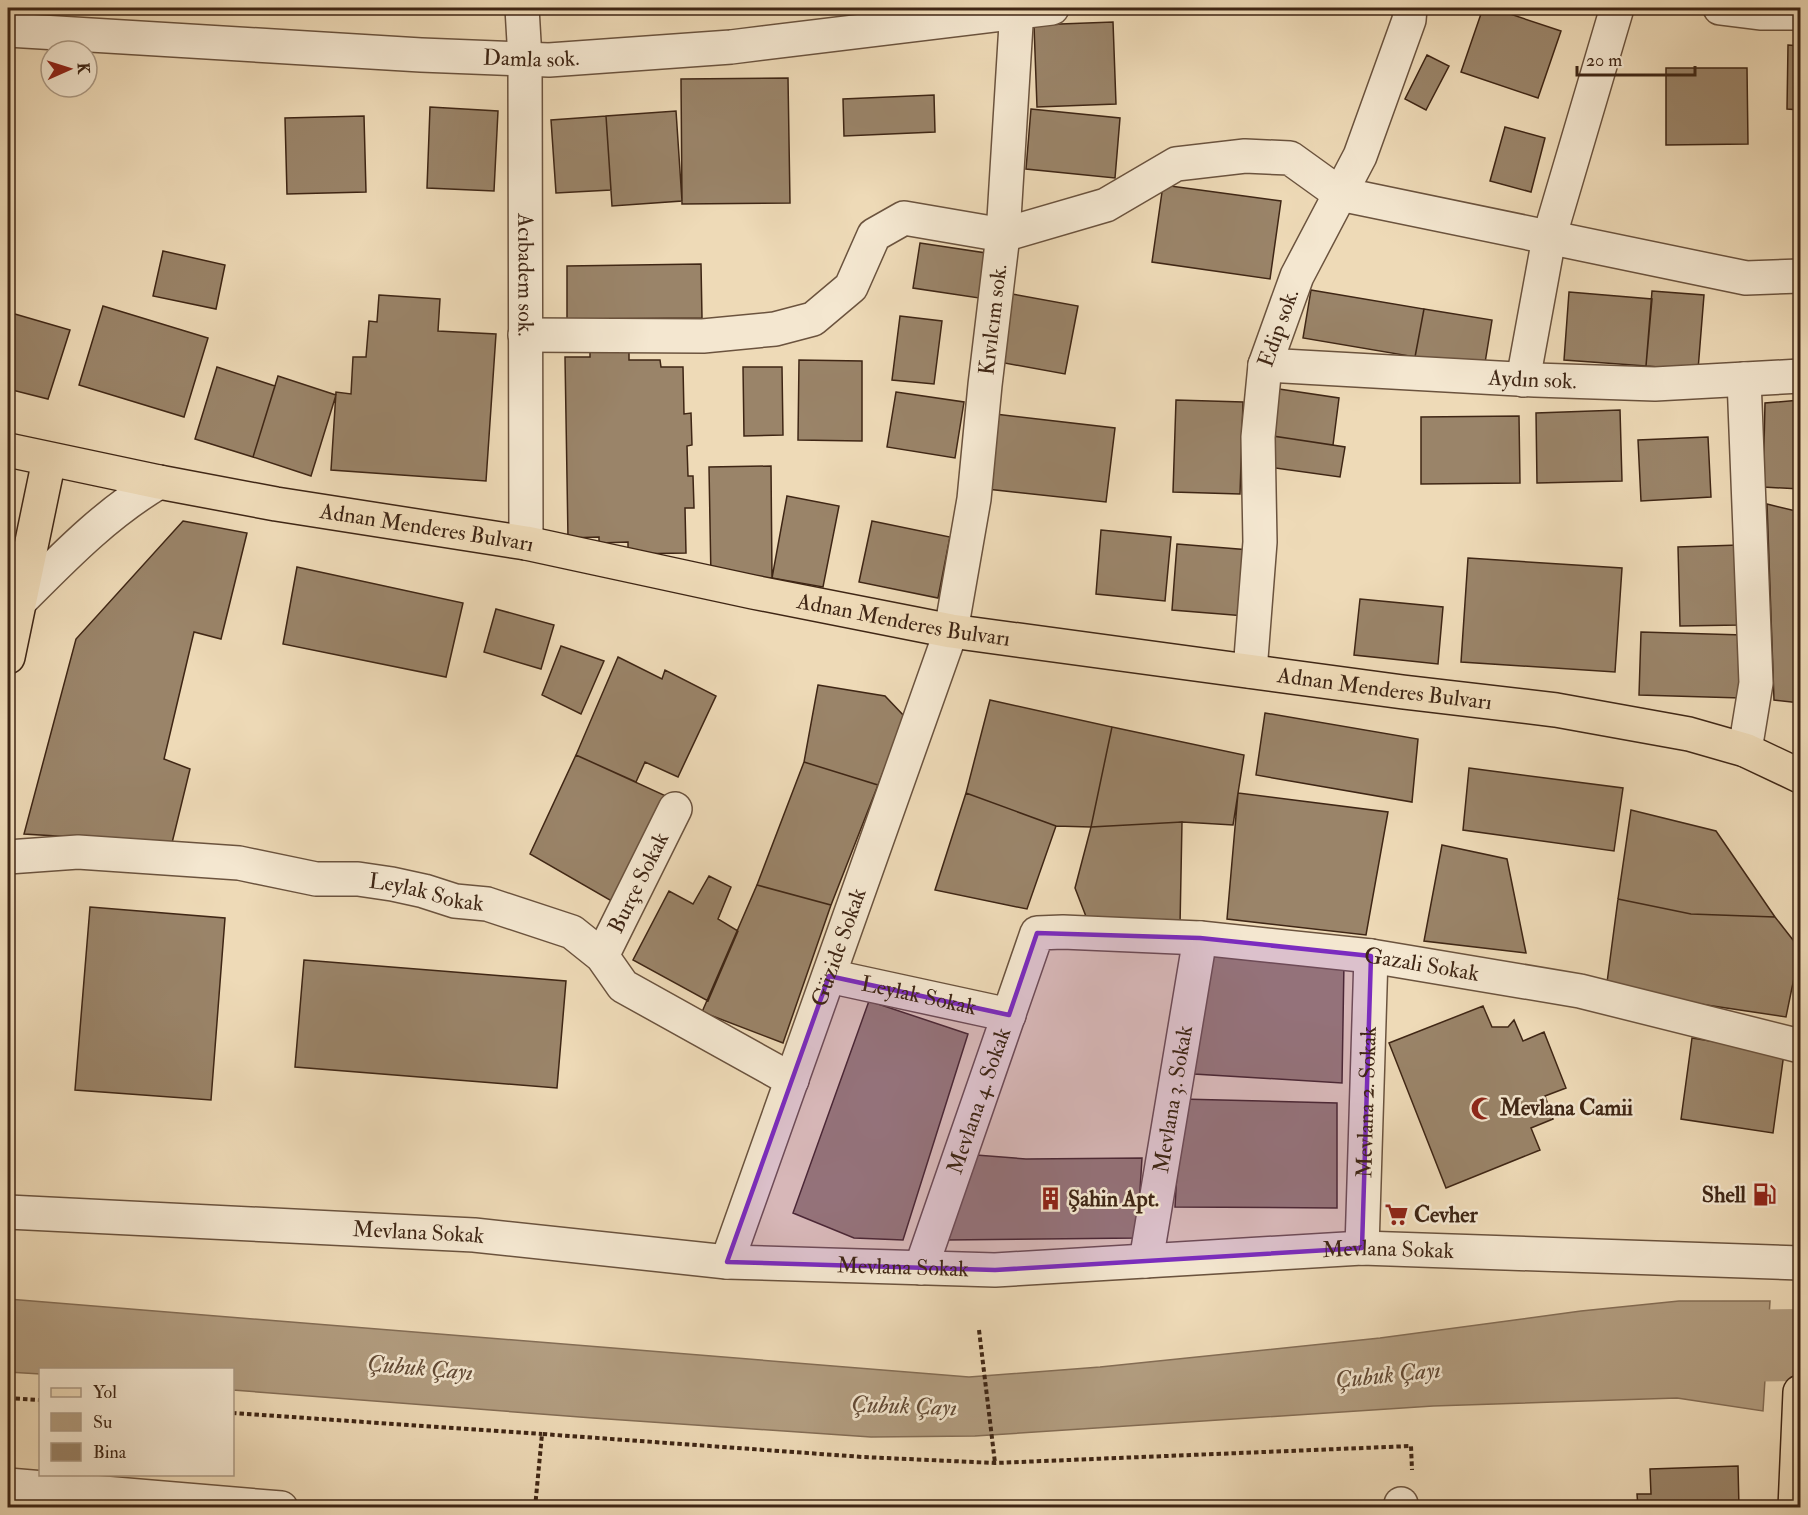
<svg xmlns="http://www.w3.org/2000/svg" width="1808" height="1515" viewBox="0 0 1808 1515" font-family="'IM FELL Double Pica',serif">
  <rect width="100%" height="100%" fill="#eedab7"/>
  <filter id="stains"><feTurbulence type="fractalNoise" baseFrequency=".00333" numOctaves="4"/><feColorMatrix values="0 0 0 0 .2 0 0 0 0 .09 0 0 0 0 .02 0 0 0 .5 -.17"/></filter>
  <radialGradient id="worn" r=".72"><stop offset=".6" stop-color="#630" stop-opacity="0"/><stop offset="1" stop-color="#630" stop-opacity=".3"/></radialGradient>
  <path fill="#b29d80" stroke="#846d55" stroke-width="1.5" d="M8 1299 969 1377 1100 1367 1380 1338 1581 1311 1679 1301H1770L1763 1411 1677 1398 1433 1406 975 1436 871 1437 593 1418 233 1390 232 1370H40V1374L8 1372Z"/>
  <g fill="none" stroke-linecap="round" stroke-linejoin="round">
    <path stroke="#b29d80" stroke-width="72" d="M1667 1349 1727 1346 1800 1345"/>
  </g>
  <path fill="#9a8469" stroke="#3f2615" stroke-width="1.5" d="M1483 8H1492L1561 31 1538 98 1461 72Z
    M1113 22 1116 104 1037 107 1034 25Z
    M1788 45 1800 46V110L1787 109Z
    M1427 55 1449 66 1426 110 1405 99Z
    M1666 68H1747L1748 144 1666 145Z
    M788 78 790 203 682 204 681 79Z
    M934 95 935 132 844 136 843 99Z
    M430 107 498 111 494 191 427 188Z
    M1031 109 1120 118 1115 178 1026 169Z
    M676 111 682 201 612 206 606 116Z
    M364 116 366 192 287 194 285 118Z
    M606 116 611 190 556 193 551 120Z
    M1505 127 1545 138 1531 192 1490 181Z
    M1163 185 1281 201 1270 279 1152 262Z
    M920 243 986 253 979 298 913 288Z
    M163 251 225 265 216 309 153 296Z
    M701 264 702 318 567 319V266Z
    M1311 290 1424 309 1415 357 1303 338Z
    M1652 291 1704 295 1698 370 1646 366Z
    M1569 292 1652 299 1646 366 1564 360Z
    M1012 294 1078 306 1065 374 999 362Z
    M379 295 440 299 438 331 496 334 486 481 331 470 336 392 351 394 353 357H366L369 321 377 322Z
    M103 306 208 338 184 417 79 385Z
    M1424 309 1492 320 1484 369 1415 357Z
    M8 312 70 330 48 399 8 389Z
    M900 316 942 321 934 384 892 380Z
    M590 352H629V360H660L661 367H683L684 414 691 413 692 445 687 446 688 476H693L694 508H685L686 553 628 554V542L599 543V537L568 538 565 357H590Z
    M799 360 862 361V441L798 440Z
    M217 367 275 386 253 457 195 439Z
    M743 367H782L783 435 744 436Z
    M278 376 336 395 311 476 253 457Z
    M1279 389 1339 398 1333 445 1273 436Z
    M896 392 964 402 955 458 887 447Z
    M1176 400 1243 402 1240 494 1173 492Z
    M1800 400V489L1763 487 1765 403Z
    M1620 410 1622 481 1537 483 1536 413Z
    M995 414 1115 428 1106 502 987 489Z
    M1519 416 1520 483 1421 484V417Z
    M1273 436 1345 447 1340 477 1269 467Z
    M1708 437 1711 497 1641 501 1638 440Z
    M771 466 772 578 711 579 709 467Z
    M787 496 839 506 823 587 772 578Z
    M1767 504 1800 512V703L1774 700Z
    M183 521 247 533 221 639 194 632 164 759 190 769 172 843 24 834 76 639Z
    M872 521 950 537 938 598 859 582Z
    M1101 530 1171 537 1165 601 1096 594Z
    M1177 544 1250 550 1245 616 1172 610Z
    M1739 545V625L1680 626 1678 547Z
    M1468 558 1622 568 1615 672 1461 662Z
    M297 567 463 603 446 677 283 644Z
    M1360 599 1443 607 1438 664 1354 655Z
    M496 609 554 625 541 669 484 652Z
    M1641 632 1743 635 1741 698 1639 695Z
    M561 646 604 661 581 714 542 695Z
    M618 657 662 679 665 670 716 696 678 777 645 762 636 782 576 755Z
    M818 685 885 696 905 717 878 785 804 762Z
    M990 700 1112 727 1091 827 1056 826 966 793Z
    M1265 713 1418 739 1412 802 1256 775Z
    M1112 727 1244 755 1233 825 1182 822 1091 827Z
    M576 755 666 796 615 903 530 854Z
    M804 762 878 785 831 905 757 885Z
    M1469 768 1623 788 1614 851 1463 830Z
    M966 793 1056 826 1027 909 935 890Z
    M1238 793 1388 812 1366 935 1227 919Z
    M1631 810 1716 831 1775 917 1691 914 1618 899Z
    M1182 822 1180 926 1087 919 1075 888 1091 827Z
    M1442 845 1507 859 1526 953 1424 941Z
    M709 876 731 887 718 919 738 931 708 1001 633 960 669 891 693 904Z
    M757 885 831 905 783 1043 702 1012Z
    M1618 899 1691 914 1775 917 1800 949 1786 1017 1606 990Z
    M90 907 225 918 211 1100 75 1090Z
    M1203 947 1344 962 1342 1083 1194 1074Z
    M304 960 566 981 557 1088 295 1067Z
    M869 1001 968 1034 903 1240 854 1238 793 1213Z
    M1483 1006 1492 1027H1508L1514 1020 1523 1041 1544 1032 1566 1088 1545 1096 1553 1119 1531 1128 1540 1150 1446 1188 1389 1043Z
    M1692 1038 1784 1053 1773 1133 1681 1119Z
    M1181 1099 1337 1103V1208L1175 1207Z
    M976 1155 1026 1159 1142 1158 1137 1238 945 1240Z
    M1738 1466 1739 1508H1638L1637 1494H1651L1650 1469Z"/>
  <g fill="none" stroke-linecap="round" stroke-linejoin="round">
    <defs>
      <g id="minor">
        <path id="s1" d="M522 8 525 59 526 543"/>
        <path d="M1720 8 1760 13H1800"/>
        <path id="s2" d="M8 30 421 55 549 60 731 47 1052 8"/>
        <path d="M525 335 703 336 775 329 813 319 851 287 874 235 904 218 1003 235 1106 205 1176 164 1245 156 1290 158 1340 194 1746 278 1800 276"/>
        <path id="s3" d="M1265 365 1535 380 1655 384 1800 376"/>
        <path d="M1744 379 1756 683 1745 750"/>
        <path d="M1523 380 1549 238 1617 8"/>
        <path d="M19 602C63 558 105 514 159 482"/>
        <path id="s4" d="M1250 671 1260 542 1258 437 1265 365 1297 276 1360 156 1409 20 1410 8"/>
        <path id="s5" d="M8 857 78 852 239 863 316 879H358L392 884 424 891 455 901 487 904 572 932 602 956 623 986 792 1080"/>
        <path id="s6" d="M602 956 675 809"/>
        <path id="s7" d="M829 976 1009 1015"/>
        <path id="s8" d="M8 1212 474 1235 727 1262 995 1270 1362 1248 1800 1263"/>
        <path id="s9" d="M1362 1248 1371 956"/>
        <path id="s10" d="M1146 1261 1200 938"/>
        <path id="s11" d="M727 1262 951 631 974 499 985 385 1003 235 1017 8"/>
        <path id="s12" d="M921 1268 1037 933 1063 932 1200 938 1371 956 1580 991 1800 1046"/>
        <path d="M8 1485 281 1508"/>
        <path d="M1401 1504V1508"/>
      </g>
      <g id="major">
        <path id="s13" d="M8 450 159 482 276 504 526 543 753 592 951 631 1403 692 1556 710 1689 734 1745 750 1800 776"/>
        <path d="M8 657 49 460"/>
        <path d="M1795 1508 1800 1392"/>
      </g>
    </defs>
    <use href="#minor" stroke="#6b533e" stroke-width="36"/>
    <use href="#major" stroke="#3f2615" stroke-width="36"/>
    <path stroke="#3f2615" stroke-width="4" stroke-dasharray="4.5 3" stroke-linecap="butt" d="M979 1330 995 1463
      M8 1398 40 1400
      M232 1413 542 1434
      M535 1508 542 1434 863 1457 995 1463 1411 1446 1412 1470"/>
    <use href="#minor" stroke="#f4e7d0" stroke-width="33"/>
    <use href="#major" stroke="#eedab7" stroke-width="33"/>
  </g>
  <path fill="#7b2cbf" fill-opacity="0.2" stroke="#7b2cbf" stroke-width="4.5" stroke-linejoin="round" d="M1037 933 1200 938 1371 956 1362 1248 995 1270 727 1262 829 976 1009 1015Z"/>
  <defs>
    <symbol id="mosque-bare" viewBox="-9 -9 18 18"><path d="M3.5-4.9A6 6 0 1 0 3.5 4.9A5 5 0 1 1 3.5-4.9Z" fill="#8f2418" stroke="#f4e7d0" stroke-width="2.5" paint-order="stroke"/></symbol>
    <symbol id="fuel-bare" viewBox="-9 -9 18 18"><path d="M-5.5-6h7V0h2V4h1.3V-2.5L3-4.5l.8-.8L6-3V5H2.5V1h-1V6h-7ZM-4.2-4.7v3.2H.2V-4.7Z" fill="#8f2418" stroke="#f4e7d0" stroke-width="2.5" paint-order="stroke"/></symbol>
    <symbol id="building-bare" viewBox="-9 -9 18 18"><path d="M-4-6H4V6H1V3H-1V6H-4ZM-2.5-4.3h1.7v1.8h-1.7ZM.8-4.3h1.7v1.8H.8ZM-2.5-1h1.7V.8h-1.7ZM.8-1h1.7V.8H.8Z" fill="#8f2418" stroke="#f4e7d0" stroke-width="2.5" paint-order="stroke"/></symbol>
    <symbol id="supermarket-bare" viewBox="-9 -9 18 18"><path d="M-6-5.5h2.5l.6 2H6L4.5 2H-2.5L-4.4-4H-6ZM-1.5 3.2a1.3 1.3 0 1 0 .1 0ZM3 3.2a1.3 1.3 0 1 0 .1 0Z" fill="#8f2418" stroke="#f4e7d0" stroke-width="2.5" paint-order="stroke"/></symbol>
  </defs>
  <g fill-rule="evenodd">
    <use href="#mosque-bare" x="1466" y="1092" width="33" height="33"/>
    <use href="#fuel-bare" x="1748" y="1178" width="33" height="33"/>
    <use href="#building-bare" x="1034" y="1182" width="33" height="33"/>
    <use href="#supermarket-bare" x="1380" y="1198" width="33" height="33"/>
  </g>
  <g text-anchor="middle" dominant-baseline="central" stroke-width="5" stroke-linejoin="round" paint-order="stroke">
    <g font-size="22" fill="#3f2615" stroke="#f4e7d0">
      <text stroke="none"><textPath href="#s2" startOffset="524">Damla sok.</textPath></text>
      <text stroke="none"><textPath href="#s1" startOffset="267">Acıbadem sok.</textPath></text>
      <text stroke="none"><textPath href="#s11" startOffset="984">Kıvılcım sok.</textPath></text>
      <text stroke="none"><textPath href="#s4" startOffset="346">Edip sok.</textPath></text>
      <text stroke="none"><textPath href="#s3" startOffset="268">Aydın sok.</textPath></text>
      <text stroke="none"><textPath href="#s13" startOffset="426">Adnan Menderes Bulvarı</textPath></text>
      <text stroke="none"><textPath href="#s13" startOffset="912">Adnan Menderes Bulvarı</textPath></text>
      <text stroke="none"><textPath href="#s13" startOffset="1398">Adnan Menderes Bulvarı</textPath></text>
      <text stroke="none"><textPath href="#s6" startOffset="82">Burçe Sokak</textPath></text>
      <text stroke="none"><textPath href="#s5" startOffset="422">Leylak Sokak</textPath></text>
      <text stroke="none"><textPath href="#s11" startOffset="334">Güzide Sokak</textPath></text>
      <text stroke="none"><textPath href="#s12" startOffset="741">Gazali Sokak</textPath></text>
      <text stroke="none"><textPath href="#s7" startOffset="92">Leylak Sokak</textPath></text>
      <text stroke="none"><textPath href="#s10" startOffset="164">Mevlana 3. Sokak</textPath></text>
      <text stroke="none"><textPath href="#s12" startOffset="177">Mevlana 4. Sokak</textPath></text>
      <text stroke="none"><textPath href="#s9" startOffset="146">Mevlana 2. Sokak</textPath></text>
      <text stroke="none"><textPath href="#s8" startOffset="411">Mevlana Sokak</textPath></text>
      <text stroke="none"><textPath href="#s8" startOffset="1383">Mevlana Sokak</textPath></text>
      <text stroke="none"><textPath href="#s8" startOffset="897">Mevlana Sokak</textPath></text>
    </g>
    <g font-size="22" font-weight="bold" fill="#3f2615" stroke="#f4e7d0" text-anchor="start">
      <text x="1500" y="1108">Mevlana Camii</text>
      <text x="1746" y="1195" text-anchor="end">Shell</text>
      <text x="1068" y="1199">Şahin Apt.</text>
      <text x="1414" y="1215">Cevher</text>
    </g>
    <g font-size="24" font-style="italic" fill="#624a35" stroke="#f4e7d0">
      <text transform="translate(420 1368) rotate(5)">Çubuk Çayı</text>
      <text transform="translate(1388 1375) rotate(-6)">Çubuk Çayı</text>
      <text transform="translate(904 1406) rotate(2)">Çubuk Çayı</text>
    </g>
  </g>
  <rect width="1808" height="1515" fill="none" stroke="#eedab7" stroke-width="30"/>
  <rect x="9" y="9" width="1790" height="1497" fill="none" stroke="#3f2615" stroke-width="3"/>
  <rect x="15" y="15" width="1778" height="1485" fill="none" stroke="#3f2615" stroke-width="1.5"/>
  <rect x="39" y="1368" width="195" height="108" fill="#f4e7d0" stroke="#ac9a85" stroke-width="1.5"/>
  <rect x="51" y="1388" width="30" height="9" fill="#eedab7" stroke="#ac9a85" stroke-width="1.5"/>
  <text x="93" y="1398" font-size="18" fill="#3f2615">Yol</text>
  <rect x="51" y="1413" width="30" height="18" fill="#b29d80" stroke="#ac9a85" stroke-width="1.5"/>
  <text x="93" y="1428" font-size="18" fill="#3f2615">Su</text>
  <rect x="51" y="1443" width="30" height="18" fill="#9a8469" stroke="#ac9a85" stroke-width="1.5"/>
  <text x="93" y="1458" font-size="18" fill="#3f2615">Bina</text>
  <g transform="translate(69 69) rotate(87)"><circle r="28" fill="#f4e7d0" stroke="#ac9a85" stroke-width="1.5"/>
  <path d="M0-4.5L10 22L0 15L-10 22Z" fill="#8f2418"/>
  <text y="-9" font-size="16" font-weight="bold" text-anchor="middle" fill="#3f2615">K</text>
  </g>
  <path d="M1577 66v9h118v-9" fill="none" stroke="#3f2615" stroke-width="3"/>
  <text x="1586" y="66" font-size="18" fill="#3f2615" stroke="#f4e7d0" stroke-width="4.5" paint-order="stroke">20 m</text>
  <rect width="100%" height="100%" filter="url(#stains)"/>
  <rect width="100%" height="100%" fill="url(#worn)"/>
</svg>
